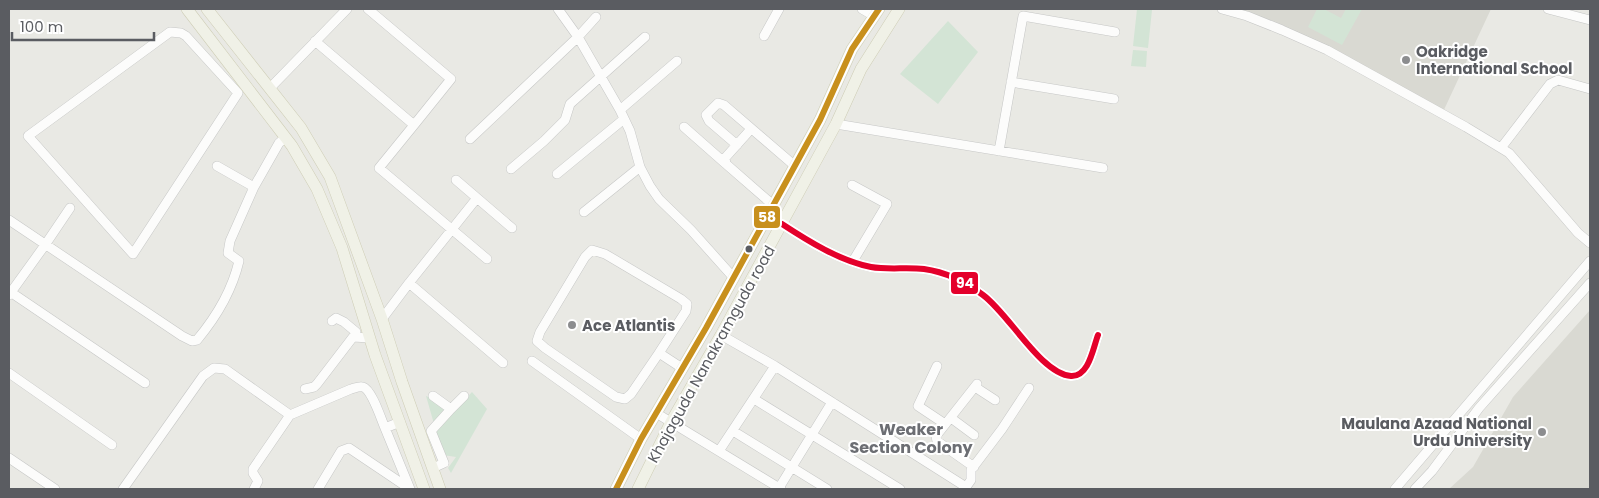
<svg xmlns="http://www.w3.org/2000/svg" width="1599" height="498" viewBox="0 0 1599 498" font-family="Poppins,sans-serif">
  <rect width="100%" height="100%" fill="#e9e9e4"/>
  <path fill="#d9d9d2" d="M1222 9H1491L1442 114 1327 50Z
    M1590 310V489H1449L1473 467 1513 397Z"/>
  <path fill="#d3e4d5" d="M1137 9 1152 10 1148 48 1133 46Z
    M1317 9H1324L1341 18 1346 9H1362L1342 45 1308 27Z
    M948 21 978 52 938 104 900 74Z
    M1133 50 1147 51 1146 67 1131 66Z
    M472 392 487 409 451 473 448 468 456 457 443 455 426 396 456 409Z"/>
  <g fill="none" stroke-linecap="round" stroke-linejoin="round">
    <defs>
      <path id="minor" d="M368 9 451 79 414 125
        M558 9 578 37 620 110 630 131 640 167 650 186 659 199 691 230 733 277
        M862 9 874 16
        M1222 9 1247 16 1282 30 1327 50 1466 127 1509 153 1578 233 1590 243
        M1548 9 1590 20
        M170 32 181 33 186 36 238 93 133 254 28 136Z
        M764 36 779 9
        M315 41 414 125 379 168 487 259
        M1011 82 1114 99
        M270 88 347 9
        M620 110 677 61
        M836 124 1103 168
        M684 127 726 164
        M751 129 725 158 726 164 773 205
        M470 139 578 37 596 17
        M737 145 709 121 706 115 718 103 724 105 795 166
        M1501 148 1550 84 1558 80 1590 89
        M999 151 1023 16 1115 32
        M217 166 254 187
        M511 169 544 141 565 120 570 104 645 37
        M557 174 624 119
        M456 180 512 228
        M852 185 887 204 853 261
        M584 212 640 167
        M9 220 182 336 192 341 197 340C217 316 232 291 239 261L228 253 230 241 254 187 279 143 285 138
        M782 224C808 241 840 261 871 267 888 270 907 267 924 269 945 272 966 282 983 295 1009 314 1041 374 1071 376 1089 377 1093 348 1098 335
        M409 283 503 363
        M9 291 145 383
        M9 295 45 245 70 208
        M382 319 409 283 477 198
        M332 321 336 318 344 322 356 332
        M721 335 775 366 966 487 964 489
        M659 353 686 311 687 304 681 299 605 254 592 250 585 257 540 332 537 341 545 348 616 397 625 399 631 394 659 353 682 368
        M532 361 641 439
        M937 366 918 406 945 424
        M9 373 112 445
        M975 387 995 400
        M305 389 314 387 317 384 353 337 370 338
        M433 396 451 409 431 431 444 463 433 468
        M754 399 900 489
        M451 409 464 396
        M656 413 781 489
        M951 418 974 435
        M385 428 410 489
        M733 431 827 489
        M719 451 775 366
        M9 458 55 489
        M974 467 937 441 936 436 977 384
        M966 487 971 480V470L1002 429 1029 388
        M779 488 832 402
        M123 489 203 376 214 368 225 369 290 415 351 389C355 388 359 386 363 387 372 390 381 419 385 428L400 422
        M254 489 258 481 253 473V469L290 415
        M318 489 341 451 349 448 410 489
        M1395 489 1590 261
        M1415 489 1432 471 1479 408 1590 283"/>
      <path id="major" d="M187 9 292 146 317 189 342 248 375 355 424 489
        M207 9 301 128 330 177 382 319 402 382 440 489
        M616 489 641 439 706 328 820 120 852 49 879 9
        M638 489 671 422 721 335 836 124 861 69 899 9"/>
    </defs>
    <use href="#minor" stroke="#c6c7c6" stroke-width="10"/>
    <use href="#major" stroke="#cecdb5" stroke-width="12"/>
    <use href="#minor" stroke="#fcfcfb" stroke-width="9"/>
    <use href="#major" stroke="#f0f1e7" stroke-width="11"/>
    <defs>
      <path id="bus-1" d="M782 224C808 241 840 261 871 267 888 270 907 267 924 269 945 272 966 282 983 295 1009 314 1041 374 1071 376 1089 377 1093 348 1098 335"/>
      <path id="bus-2" d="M616 489 641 439 706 328 820 120 852 49 879 9"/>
    </defs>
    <use href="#bus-1" stroke="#fff" stroke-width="10"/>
    <use href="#bus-2" stroke="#fff" stroke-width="10"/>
    <use href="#bus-1" stroke="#e4002b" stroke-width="6"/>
    <use href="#bus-2" stroke="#c8901d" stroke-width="6"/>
  </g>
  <g fill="#8c8d8f" stroke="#fff" stroke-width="2">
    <circle cx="1406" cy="60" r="5"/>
    <circle cx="572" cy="325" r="5"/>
    <circle cx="1542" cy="432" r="5"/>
  </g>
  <circle fill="#5a5c61" stroke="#fff" stroke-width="2" cx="749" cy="249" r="4.5"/>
  <g text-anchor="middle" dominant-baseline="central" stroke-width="4" stroke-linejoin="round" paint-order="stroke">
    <g font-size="15" font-weight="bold" fill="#5a5c61" stroke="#fff" text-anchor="start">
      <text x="1416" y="51">Oakridge<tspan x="1416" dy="17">International School</tspan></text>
      <text x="582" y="325">Ace Atlantis</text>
      <text x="1532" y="423" text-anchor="end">Maulana Azaad National<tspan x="1532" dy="17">Urdu University</tspan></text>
    </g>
    <g font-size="15" fill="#5a5c61" stroke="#fff">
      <text transform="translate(711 354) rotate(-61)">Khajaguda Nanakramguda road</text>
    </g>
    <g font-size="16" font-weight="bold" fill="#6c6e73" stroke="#fff">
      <text x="911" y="429">Weaker<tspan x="911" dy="18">Section Colony</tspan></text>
    </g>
  </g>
  <g stroke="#fff" stroke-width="2">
    <rect x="753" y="205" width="28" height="24" rx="5" fill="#c8901d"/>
    <rect x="950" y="271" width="29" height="24" rx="5" fill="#e4002b"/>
  </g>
  <g font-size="14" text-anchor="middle" font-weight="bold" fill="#fff">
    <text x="767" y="222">58</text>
    <text x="965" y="288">94</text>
  </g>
  <rect width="1599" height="498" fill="none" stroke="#5a5c61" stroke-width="20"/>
  <path d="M12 32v8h142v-8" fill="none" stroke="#5a5c61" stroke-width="2.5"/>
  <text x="20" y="32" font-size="15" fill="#5a5c61" stroke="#ffffff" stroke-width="4" paint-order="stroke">100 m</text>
</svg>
